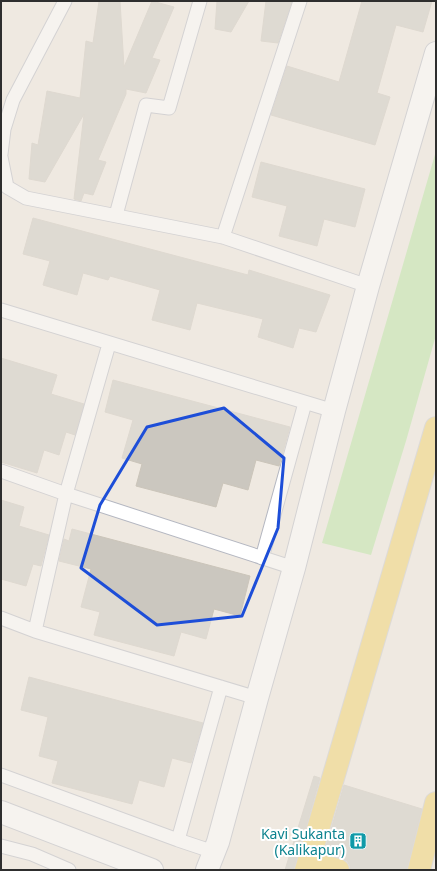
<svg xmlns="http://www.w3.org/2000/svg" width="437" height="871" viewBox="0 0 437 871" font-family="'Noto Sans',sans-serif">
  <rect width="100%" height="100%" fill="#efe9e1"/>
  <path fill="#b6e59e" d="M436 151V335L406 441 371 555 322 543Z"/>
  <path fill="#cbc7bf" stroke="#cbc5ba" d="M99 1H120L124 67 152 1 174 7 152 58 160 60 146 93 126 89V94L98 160 106 162 93 195 84 193 81 201 74 199 84 114 45 182 29 179 32 143 38 145 47 91 80 98 86 41 93 43Z
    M217 1H249L231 32 215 29Z
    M266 1H292L278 43 261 41Z
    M362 1H432L423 32 396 25 377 93 390 97 375 145 271 115 287 66 339 82Z
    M261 162 365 189 355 227 324 219 317 246 279 236 287 206 252 197Z
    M33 218 248 275 249 270 330 295 316 332 299 328 293 348 258 337 263 319 197 303 190 330 152 320 160 290 110 276 108 280 83 273 77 295 43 285 50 261 23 254Z
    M1 358 57 375 51 394 84 404 75 435 66 432 59 455 44 450 37 473 1 462Z
    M113 380 290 427 279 466 256 460 248 490 223 483 216 507 136 486 142 464 122 458 133 420 105 412Z
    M1 500 24 507 19 526 49 535 41 566 33 564 26 586 1 579Z
    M72 529 250 576 240 616 214 609 206 639 181 632 174 656 94 635 100 612 81 607 91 569 59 561 64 539 69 541Z
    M29 677 203 723 191 763 172 758 164 787 139 780 132 804 52 783 58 761 39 756 48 717 21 710Z
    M314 776 320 778 294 870H285Z
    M344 785 422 809 407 870H350V866L347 861 341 858 324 853Z"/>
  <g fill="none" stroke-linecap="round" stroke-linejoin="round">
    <defs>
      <path id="lane" d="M1 154 4 129 13 100 65 1
        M1 157 7 187 26 198 223 237 368 286
        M116 215 146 105 169 108 200 1
        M223 237 300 1
        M1 310 334 411
        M1 471 66 494 294 568
        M262 558 305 403
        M1 618 35 631 257 698
        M35 631 66 494 109 344
        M1 775 178 840 221 687
        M178 840 214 852
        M1 846 32 854 69 870"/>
      <path id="street" d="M207 870 218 842 257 698 294 568 334 411 368 286 436 53"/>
      <path id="secondary" d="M1 812 152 870"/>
      <path id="primary" d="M309 862 338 870
        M306 870 436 428
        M419 870 436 803"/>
    </defs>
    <use href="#lane" stroke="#b4b7c1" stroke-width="15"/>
    <use href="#street" stroke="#b4b7c1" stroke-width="24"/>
    <use href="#secondary" stroke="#b4b7c1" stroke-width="24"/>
    <use href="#primary" stroke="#c9c9c9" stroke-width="24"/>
    <use href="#lane" stroke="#fff" stroke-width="13"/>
    <use href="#street" stroke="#fff" stroke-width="22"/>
    <use href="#secondary" stroke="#fff" stroke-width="22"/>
    <use href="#primary" stroke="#f2d163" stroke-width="22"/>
  </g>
  <path d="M0 0H437V871H0ZM224 408 284 458 278 528 242 616 157 625 81 568 100 505 147 427Z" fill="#efe9e1" fill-opacity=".55" fill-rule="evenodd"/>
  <path fill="none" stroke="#1d4ed8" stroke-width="3" stroke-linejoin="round" d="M224 408 284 458 278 528 242 616 157 625 81 568 100 505 147 427Z"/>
  <defs>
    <symbol id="building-square" viewBox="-11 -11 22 22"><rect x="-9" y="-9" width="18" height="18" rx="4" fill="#0f9aa8" stroke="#fff"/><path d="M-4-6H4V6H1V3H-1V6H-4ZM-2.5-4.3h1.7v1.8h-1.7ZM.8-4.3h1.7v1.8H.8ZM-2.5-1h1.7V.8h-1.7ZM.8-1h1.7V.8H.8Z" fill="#fff"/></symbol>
  </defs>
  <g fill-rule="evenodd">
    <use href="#building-square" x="348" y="831" width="20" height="20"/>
  </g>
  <g text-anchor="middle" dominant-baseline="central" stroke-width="4" stroke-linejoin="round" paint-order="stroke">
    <g font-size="14" fill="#0d838f" stroke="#fff" text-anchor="end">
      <text x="345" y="833">Kavi Sukanta<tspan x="345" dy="16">(Kalikapur)</tspan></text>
    </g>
  </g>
  <rect width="437" height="871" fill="none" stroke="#2e2e2e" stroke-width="4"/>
</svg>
